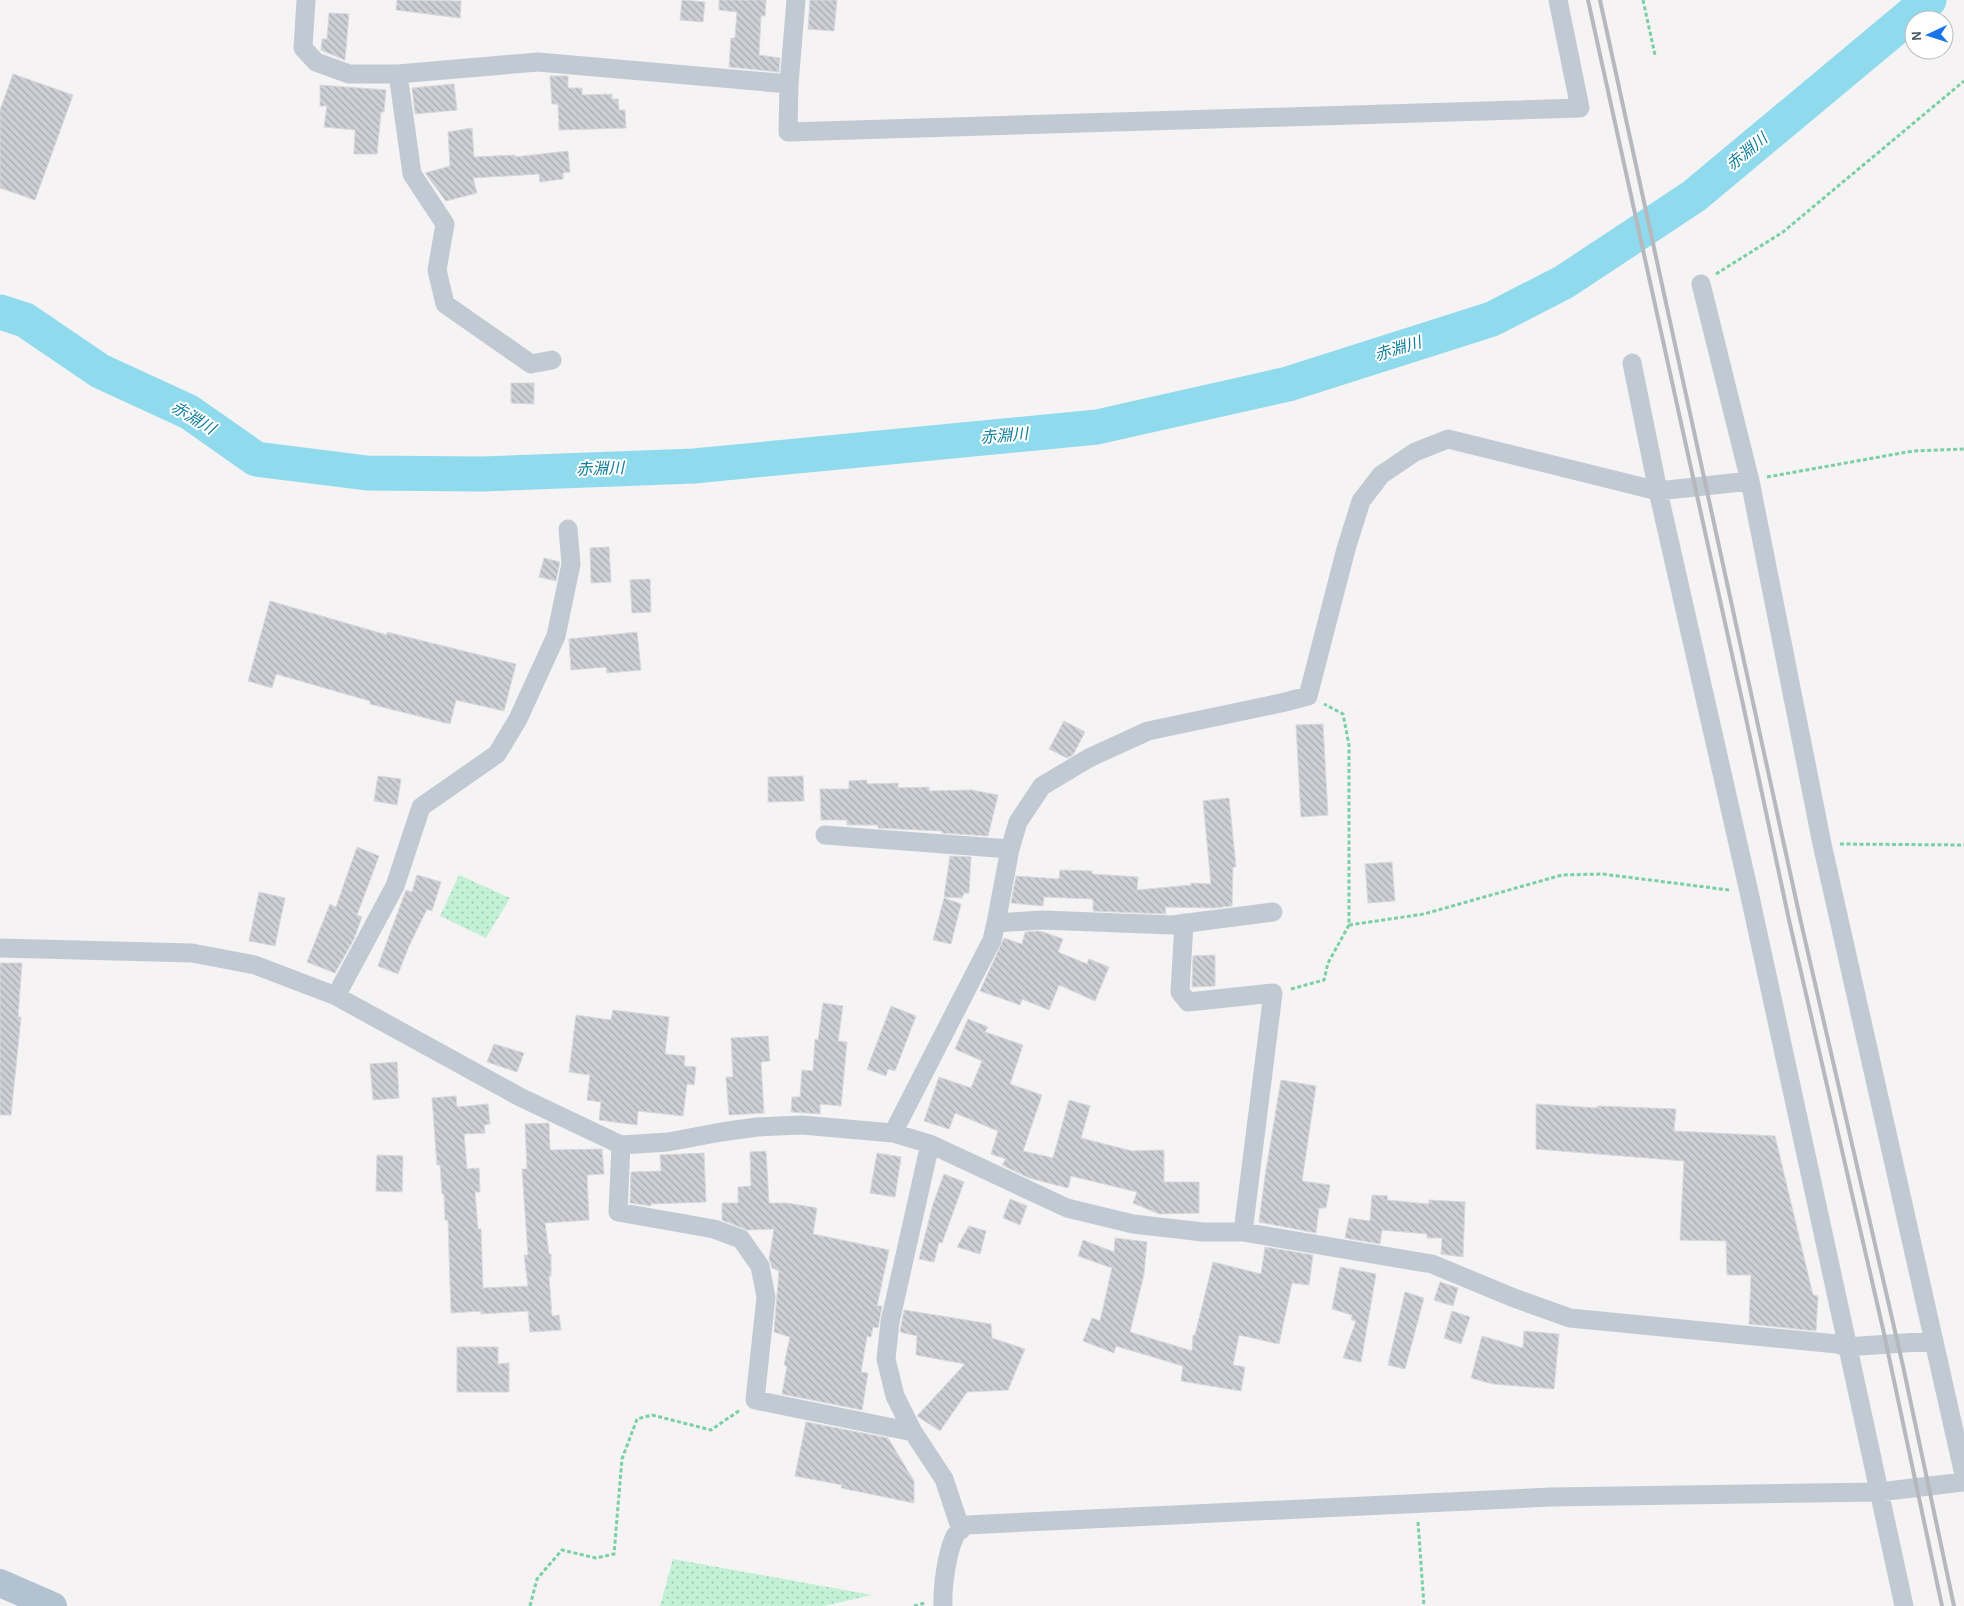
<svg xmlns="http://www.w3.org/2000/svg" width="1964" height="1606" viewBox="0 0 1964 1606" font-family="'Alegreya Sans','Noto Sans JP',sans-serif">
  <defs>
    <pattern id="grass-dots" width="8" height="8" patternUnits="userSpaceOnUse" patternTransform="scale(1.25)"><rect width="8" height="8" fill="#c3f1d5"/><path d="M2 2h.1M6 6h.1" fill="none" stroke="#a0c6b0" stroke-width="1.8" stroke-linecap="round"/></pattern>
    <pattern id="water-waves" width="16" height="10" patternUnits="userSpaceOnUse" patternTransform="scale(1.25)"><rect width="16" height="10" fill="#90daee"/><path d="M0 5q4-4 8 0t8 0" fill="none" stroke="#78b4c4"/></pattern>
    <pattern id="building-back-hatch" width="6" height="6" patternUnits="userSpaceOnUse" patternTransform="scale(1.25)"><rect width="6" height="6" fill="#cdcfd5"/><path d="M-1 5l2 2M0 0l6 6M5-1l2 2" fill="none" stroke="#a8abb0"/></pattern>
  </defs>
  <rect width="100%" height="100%" fill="#f5f3f3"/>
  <path fill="url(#grass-dots)" d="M459 875 510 898 486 938 440 916Z
    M673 1559 872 1595 824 1606H660Z"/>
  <path fill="url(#water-waves)" d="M0 301 64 340 0 324Z"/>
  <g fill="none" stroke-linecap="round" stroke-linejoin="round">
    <path stroke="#90daee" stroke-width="35" d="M0 312 25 320 100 371 189 412 256 459 367 473 482 474 694 466 1097 427 1288 384 1492 319 1564 282 1694 196 1929 0"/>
  </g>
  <path fill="url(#building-back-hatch)" stroke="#d7d9de" d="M397 0 461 1 460 18 396 10Z
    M682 0 705 2 703 22 680 20Z
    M719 0H766L765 16H761L759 55 780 58 779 72 729 67 731 38H735L737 12 719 10Z
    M810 0H837L834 31 808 29Z
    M329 13 349 14 345 60 321 50 322 39H327Z
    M13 74 73 95 35 200 0 188V110Z
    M550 76H568V88H582V95L612 94V99H618L619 110H625L626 128 559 130 558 104H552Z
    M454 84 457 110 415 114 412 88Z
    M320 85 386 90 384 112H381L377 154H354L355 130 324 127 327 106H320Z
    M472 128 474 157 515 155V157L568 151 570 172 563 173V179L540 182 539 174 473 178 477 193 446 201 425 173 450 166 448 132Z
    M511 383H534V404L511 403Z
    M609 547 611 582 591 583 590 548Z
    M544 558 560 562 556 581 539 577Z
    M650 579 651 612 632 613 630 580Z
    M270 601 387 635V632L516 664 504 711 456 700 450 724 370 704V701L276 674 272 688 248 681Z
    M637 632 641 670 607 673 606 667 571 670 569 639Z
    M1064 721 1085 732 1073 755 1067 758 1049 749Z
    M1323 724 1328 815 1301 817 1296 725Z
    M378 776 401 779 397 805 374 801Z
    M803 776 804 801 768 802V777Z
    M867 780V784L898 783V788L929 787V791L971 790 998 795 988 836 942 833V831L878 828V825H847V820H821L820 789H849V781Z
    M1229 798 1236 867H1233L1232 906 1213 908 1165 907 1166 914 1093 911V899L1044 897 1043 906 1011 903 1016 876 1059 879 1060 870 1092 871V874L1138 877 1137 890 1191 885V883L1211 884 1203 801Z
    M357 847 379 856 357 915 362 917 354 939 335 973 307 962 330 904 336 907Z
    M950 856 971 857 969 893H964L962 898 944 897Z
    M1392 862 1395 901 1368 903 1365 864Z
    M417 875 441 882 432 911 427 909 409 946 398 974 378 966 406 890 412 892Z
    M259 892 285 898 275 946 249 941Z
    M944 898 961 904 951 944 933 940Z
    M1040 931 1063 939 1058 952 1087 964 1089 959 1109 967 1095 1001 1059 985 1049 1010 1022 999 1020 1005 980 991 1004 938 1022 944 1025 932Z
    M1215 955V986L1192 987 1193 956Z
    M0 963H22L18 1017H21L11 1115H0Z
    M823 1003 843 1006 838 1041 847 1042 841 1106 820 1104V1114L791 1112 792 1097H800L802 1070 813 1071 815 1039 818 1040Z
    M891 1006 916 1016 895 1071 888 1069 886 1076 867 1069Z
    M613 1010 669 1017 665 1054 685 1056 684 1066 696 1067 694 1085 687 1084 683 1116 638 1111 637 1125 599 1120 601 1102 587 1100 590 1075 569 1072 576 1015 611 1020Z
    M968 1019 988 1027 985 1032 1023 1045 1010 1084 1042 1095 1023 1151 1053 1158 1069 1100 1090 1106 1081 1138 1132 1151 1164 1150V1182H1199V1213L1159 1214 1133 1203 1137 1192 1071 1176 1068 1188 1029 1178 1002 1165 1006 1159 991 1154 998 1131 955 1113 949 1129 924 1121 939 1077 971 1088 982 1061 955 1049Z
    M768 1036 770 1061 761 1062 764 1113 729 1115 726 1077H733L731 1038Z
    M494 1044 524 1053 517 1072 487 1062Z
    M397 1062 399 1098 373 1100 370 1064Z
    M1281 1080 1316 1086 1302 1181 1330 1185 1326 1208H1319L1316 1233 1259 1222 1265 1176Z
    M456 1096 457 1107 488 1104 490 1124 484 1125 485 1133 464 1134 467 1169 479 1168 480 1192H475L478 1229H481L483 1288 528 1286 524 1255H528L522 1169H527L525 1124 549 1123 550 1150 602 1149 604 1174 587 1175 589 1220 545 1223 549 1254H551V1276H549L552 1316 559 1315 561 1330 530 1332 528 1311 481 1314V1311L451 1313 448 1220H445L444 1194H442L440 1165H437L432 1098Z
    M1536 1104 1597 1108V1106L1676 1109 1674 1131 1775 1136 1813 1295 1818 1296 1816 1331 1749 1324 1751 1275H1727L1726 1241 1680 1240 1684 1161 1536 1149Z
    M766 1151 769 1203H787L817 1208 813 1234 889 1250 877 1306H882L878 1328 873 1327 871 1337 867 1336 861 1372 868 1373 862 1410 782 1394 787 1366 784 1365 790 1337 774 1332 779 1271 772 1268 769 1259 774 1229 747 1230 722 1220V1203H738V1187L751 1186 750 1152Z
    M704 1153 706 1202 651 1204V1206L630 1203 631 1172 661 1171 660 1155Z
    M877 1153 901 1157 895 1197 870 1193Z
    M377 1155 403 1156 402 1192 376 1191Z
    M944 1174 964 1182 942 1243 939 1242 934 1262 919 1259 933 1204Z
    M1372 1195 1388 1196 1387 1200 1429 1204V1200L1465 1202 1463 1257 1441 1254 1442 1238H1427V1234L1382 1230 1380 1244 1345 1238 1349 1218 1370 1221Z
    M1010 1199 1027 1206 1020 1225 1003 1218Z
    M969 1226 986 1231 980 1254 957 1247Z
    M1115 1238 1147 1242 1144 1274 1130 1332 1192 1351 1193 1335H1195L1213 1262 1261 1274 1265 1247 1313 1255 1309 1285 1292 1283 1279 1344 1239 1335 1233 1365 1245 1367 1241 1391 1181 1381 1183 1366 1116 1346 1114 1353 1083 1341 1092 1318 1100 1321 1112 1268 1078 1256 1083 1240 1114 1252Z
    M1340 1267 1376 1274 1361 1362 1343 1358 1356 1321 1351 1320 1352 1315 1332 1309Z
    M1440 1282 1458 1288 1453 1306 1434 1300Z
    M1405 1292 1424 1298 1405 1369 1388 1365Z
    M904 1310 991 1324 992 1338 1025 1349 1008 1390 967 1392 940 1431 917 1416 965 1364 916 1355 917 1336 900 1332Z
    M1452 1311 1470 1317 1461 1344 1444 1338Z
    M1524 1331 1559 1334 1554 1389 1493 1384 1471 1378 1482 1336 1523 1348Z
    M457 1347H498V1364L509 1363V1392H457Z
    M806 1422 888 1438 914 1481V1503L841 1488 842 1485 795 1476Z"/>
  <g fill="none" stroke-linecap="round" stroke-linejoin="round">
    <path stroke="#7ad0a6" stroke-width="3" stroke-dasharray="4 2.5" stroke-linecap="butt" d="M1643 0 1655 55
      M1716 274 1783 232 1964 81
      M1767 477 1913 451 1964 449
      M1840 844 1964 845
      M1349 925 1424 914 1562 875 1602 874 1729 890
      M1291 989 1324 980 1328 963 1349 925V745L1343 714 1324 704
      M1418 1522 1424 1606
      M530 1606 537 1579 562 1550 596 1558 614 1554 622 1459 637 1419 652 1415 711 1430 740 1410
      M914 1606 925 1603"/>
    <path stroke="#c1cad2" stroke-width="19" d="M306 0 303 48 316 62 349 74H398L538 62 789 84
      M796 0 789 84 788 132 1580 108 1558 0
      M398 74 412 174 445 224 437 270 445 304 531 364 552 360
      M1701 284 1750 481 1822 844 1964 1475
      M1632 363 1658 491 1749 892 1904 1606
      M825 835 1010 849
      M996 923 1010 849 1018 822 1042 786 1089 758 1148 731 1281 703 1308 696 1346 549 1361 501 1381 475 1415 452 1448 439 1658 491 1750 481
      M1184 923 1180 992 1188 1002 1273 993 1243 1232
      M0 948 192 953 255 965 336 996 520 1097 621 1145 668 1142 721 1132 757 1127 802 1125 893 1133 930 1144 1067 1208 1133 1224 1203 1232H1243L1432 1264 1514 1298 1570 1318 1837 1344 1846 1347 1933 1341
      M336 996 395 886 421 807 497 754 518 719 556 636 571 564 568 529
      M893 1133 992 940 996 923 1042 920 1172 925 1273 912
      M930 1144 890 1322 886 1359 895 1396 913 1432 944 1479 961 1530
      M621 1145 618 1212 714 1229 741 1239 760 1266 766 1297 755 1400 913 1432
      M943 1606C942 1588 947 1552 955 1536 957 1532 963 1528 966 1525L1551 1497 1879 1492 1964 1482"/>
    <path stroke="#b3c2d1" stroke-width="28" d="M0 1583 53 1606"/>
    <path stroke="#b5b8bd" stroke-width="4" d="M1588 0 1744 709 1789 920 1883 1329 1942 1606
      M1600 0 1800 918 1903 1366 1954 1606"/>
  </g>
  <g text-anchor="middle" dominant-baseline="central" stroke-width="4" stroke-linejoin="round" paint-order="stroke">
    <g font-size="16" font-style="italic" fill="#0c7c9b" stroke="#fff">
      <text transform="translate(1747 152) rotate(-40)">赤淵川</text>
      <text transform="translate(1398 349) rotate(-17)">赤淵川</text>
      <text transform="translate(193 418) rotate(31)">赤淵川</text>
      <text transform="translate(1004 436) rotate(-5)">赤淵川</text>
      <text transform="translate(600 469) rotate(-2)">赤淵川</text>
    </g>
  </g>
  <g transform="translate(1929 35) rotate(266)"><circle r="24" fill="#ffffff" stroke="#b7bbc0"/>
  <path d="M0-4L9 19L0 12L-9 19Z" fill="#1a73e8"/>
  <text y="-8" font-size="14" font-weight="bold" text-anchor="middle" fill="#4a5661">N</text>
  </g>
</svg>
